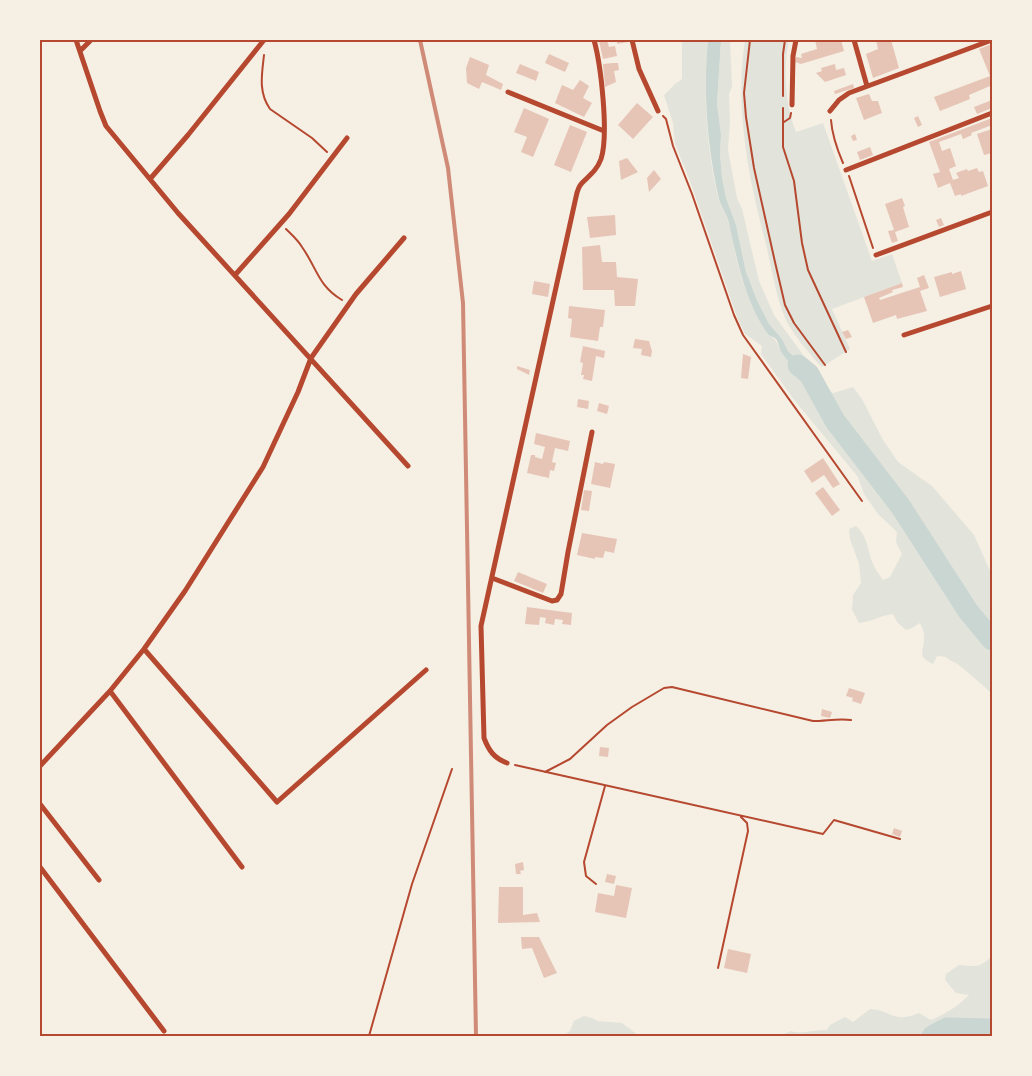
<svg xmlns="http://www.w3.org/2000/svg" width="1032" height="1076" viewBox="0 0 1032 1076" font-family="Cabin,sans-serif">
  <rect width="100%" height="100%" fill="#f6efe4"/>
  <path fill="#e2e4dc" d="M682 40H708C703 91 706 150 719 200 721 208 726 213 728 220 733 235 734 251 738 265 744 290 757 313 768 335 779 340 776 345 783 354 788 362 796 369 804 374L807 381 814 387 813 379 805 367 788 351 782 339 769 324 756 298 746 272 736 225 726 198 722 178 720 154 721 135 717 104 721 40H730L732 87 729 94 730 122 728 150 737 198 742 209 759 281 774 315 820 378 822 387 833 393 853 387 862 399 883 440 898 462 932 486 974 535 992 575V694C982 684 971 675 960 666 956 662 951 662 946 657L937 656 933 664C914 655 926 650 924 634 924 631 921 626 920 623L912 628 906 630 897 622 893 614C881 615 872 622 859 623L852 610 853 595 861 583 859 564 850 539 849 529 856 526C869 538 867 551 874 566 876 571 880 575 883 580L890 577 902 554 896 542 897 532 878 514 864 494 858 477 795 401 761 354 762 346 745 334 737 317 690 181 675 144 673 123 664 95 675 84 682 79Z
    M745 40H789C783 69 785 104 796 132L823 123 872 261 892 254 902 283 832 309 850 349 822 367C811 356 791 332 785 318 774 291 771 261 763 233 747 170 735 105 745 40Z
    M992 956V1036H779L791 1031C802 1035 814 1029 827 1030L830 1025 845 1017 853 1022 870 1009C892 1010 892 1024 919 1013L931 1020C946 1014 958 1006 969 995L956 993 945 980 946 974 959 965C977 966 978 969 992 956Z
    M584 1016 592 1018 598 1021 622 1023 639 1036H562L570 1031 574 1021Z"/>
  <path fill="#c9d6d2" d="M708 40H721L717 104 721 135 720 154 722 178 726 198 736 225 746 272 756 298 769 324 782 339 788 351 811 373 815 387 807 381 804 374C796 369 787 361 782 353 779 349 779 343 776 339 773 336 769 337 767 333 745 300 737 261 729 223 727 214 721 207 719 199 707 147 703 92 708 40Z"/>
  <g fill="none" stroke-linecap="round" stroke-linejoin="round">
    <path stroke="#c9d6d2" stroke-width="21" d="M798 365 809 374 835 421 901 507 968 611 992 640
      M932 1036 947 1028 992 1029"/>
  </g>
  <path fill="#e6c5b7" d="M602 40H607L609 47 615 46 617 56 603 59 599 41Z
    M617 40H628V42L617 44Z
    M815 40H841L844 51 801 64 795 62 796 57 802 58 801 54 817 49Z
    M876 40H891L899 68 873 78 866 54 878 49Z
    M992 44V91L990 86 969 95 970 99 940 111 934 97 990 76 979 49Z
    M549 54 569 63 565 72 545 63Z
    M470 57 489 65 486 75 503 84 501 90 482 82 479 89 467 83 466 68Z
    M613 63H618L619 70 614 71 616 82 605 87 603 64Z
    M520 64 539 72 536 81 516 73Z
    M835 64 836 70 844 68 846 75 825 82 816 73 822 71 821 68Z
    M580 80 589 86 583 98 592 103 584 117 555 103 562 85 573 90Z
    M853 84 854 88 835 94 834 91Z
    M869 94 872 101H878L882 113 864 120 856 98Z
    M992 100V108L977 114 974 107Z
    M637 103 653 117 633 139 618 125Z
    M524 108 549 119 533 157 521 152 527 137 514 132Z
    M918 116 922 125 918 127 914 118Z
    M992 118V125L971 133 972 135 963 139 961 134 939 142 942 151 950 148 956 166 949 169 953 180 959 178 956 173 967 169 968 171 977 168 979 172 983 171 988 186 961 196V194L955 196 950 183 938 188 933 174 940 172 929 142Z
    M570 125 587 132 571 172 554 165Z
    M992 129V153L984 155 977 134Z
    M855 134 857 140 853 141 851 136Z
    M870 147 873 155 860 160 857 152Z
    M627 158 638 172 621 180 619 161Z
    M654 170 661 179 649 192 647 178Z
    M902 198 905 206 903 207 909 227 895 232 898 241 892 243 888 231 894 230 885 204Z
    M615 215 616 235 590 238 587 217Z
    M941 218 944 225 939 227 936 220Z
    M600 245 602 262H616L617 277 638 279 635 306H615L614 290H583L582 247Z
    M961 271 966 289 940 297 934 277 952 272V274Z
    M924 275 929 288 920 291 927 311 897 319 896 315 873 323 864 297 902 283 903 287 892 290 893 292 879 298 880 300 920 287 917 278Z
    M534 281 550 284 548 297 532 294Z
    M569 306 605 310 603 327H600L598 341 570 337 572 319 568 318Z
    M848 330 852 337 846 339 842 332Z
    M635 339 649 341 652 351 651 357 641 355 642 349 633 348Z
    M583 346 605 351 604 358 596 356 592 381 583 379 584 375H581L583 363 580 362Z
    M743 354 751 357 748 379 741 378Z
    M517 366 530 370 529 375 517 369Z
    M578 399 589 401 588 409 577 407Z
    M599 403 609 406 607 414 597 411Z
    M536 433 570 441 568 451 555 448 552 462 556 463 554 471 550 470 549 478 527 473 531 455H535V457L542 459 545 447 534 444Z
    M823 458 840 484 833 488 824 475 812 483 804 471Z
    M595 462 603 464 604 462 615 464 610 488 591 484Z
    M823 487 840 510 832 516 815 493Z
    M584 490 592 491 589 511 581 510Z
    M582 533 617 539 614 553 605 551 603 558 595 557V559L577 555Z
    M518 572 547 584 543 593 514 581Z
    M527 607 572 613 571 625 562 624 563 620 555 619 554 625 545 623 546 618 540 617 539 625 525 624Z
    M849 688 865 693 861 704 852 701 853 698 846 696Z
    M822 709 832 712 830 718 821 716Z
    M600 747 609 748 608 757 599 756Z
    M894 828 902 831 900 837 892 834Z
    M523 862 524 870 520 871 521 874H516L515 864Z
    M607 874 616 876 614 884 605 882Z
    M616 885 632 888 626 918 595 912 598 893 614 896Z
    M499 887H523V915L537 913 540 922 498 923Z
    M521 937H539L557 973 544 978 532 948 522 949Z
    M728 949 751 954 747 973 724 968Z"/>
  <g fill="none" stroke-linecap="round" stroke-linejoin="round">
    <path stroke="#b5482f" stroke-width="2" d="M750 40 744 93 746 117 754 168 775 262 785 305 794 323 825 365
      M264 55C262 74 258 92 270 109L312 138 327 152
      M783 96V54L785 40
      M783 108V147L794 181 802 243 808 270 846 352
      M663 116 666 119 673 146 692 194 734 315 743 335 862 501
      M831 120C832 135 837 149 843 163
      M784 122 790 118 791 113
      M849 176 873 248
      M286 229C291 234 298 240 302 247 317 268 318 286 342 300
      M515 765 823 834 834 820 900 839
      M545 772 570 759 607 725 632 707 664 688 672 687 813 721C826 721 839 718 851 720
      M596 884 586 876 584 862 605 786
      M718 968 748 831 747 823 741 817
      M369 1036 412 884 452 769"/>
    <path stroke="#b5482f" stroke-width="5" d="M76 40 100 111 106 126 178 213 408 466
      M632 40 639 69 658 111
      M854 40 867 86
      M80 51 91 40
      M508 92 604 131
      M792 105 793 56 796 40
      M830 111 839 100 849 93 992 40
      M846 170 992 113
      M150 179 188 135 264 40
      M876 255 992 212
      M235 275 289 214 347 138
      M904 335 992 306
      M492 578 552 601 557 600 561 594 568 552 592 432
      M144 649 277 802 426 670
      M110 691 242 867
      M507 763C494 758 489 751 484 738L481 626 576 197C577 192 579 186 582 183 590 175 597 170 601 159 609 135 601 65 594 40
      M40 766 110 691 144 649 185 591 263 467 298 392 311 358 356 294 404 238
      M40 804 99 880
      M40 867 164 1031"/>
    <path stroke="#cf8b77" stroke-width="4" d="M420 40 448 168 463 303 476 1036"/>
  </g>
  <rect width="1032" height="1076" fill="none" stroke="#f6efe4" stroke-width="82"/>
  <rect x="41" y="41" width="950" height="994" fill="none" stroke="#b5482f" stroke-width="2"/>
</svg>
